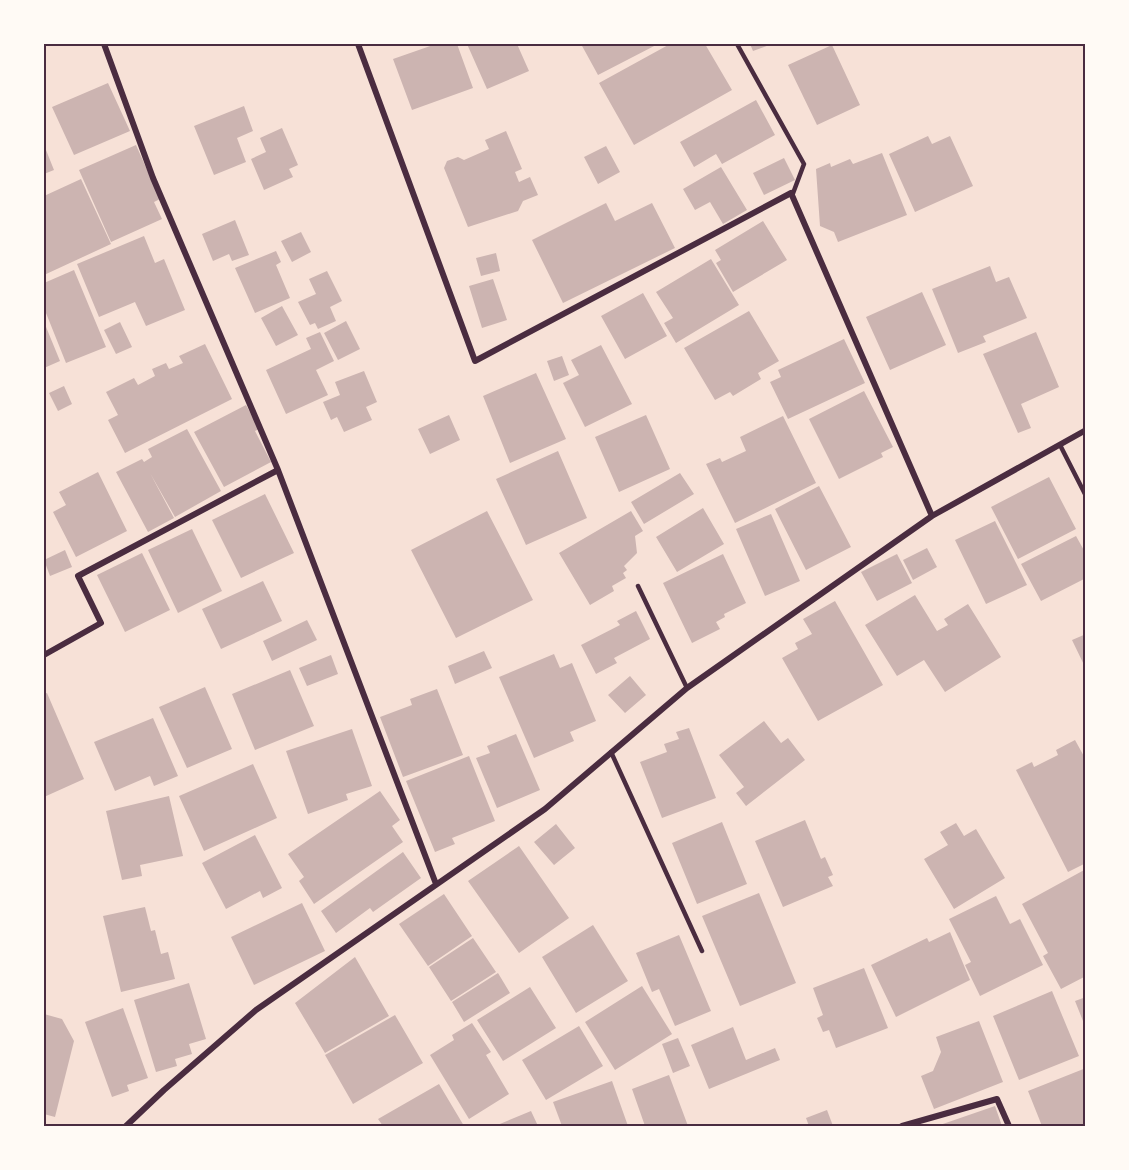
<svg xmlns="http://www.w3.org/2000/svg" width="1129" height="1170" viewBox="0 0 1129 1170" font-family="'Alegreya Sans',sans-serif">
  <rect width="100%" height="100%" fill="#f7e1d7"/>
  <path fill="#ccb4b1" d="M436 44H457L473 88 412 110 393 59Z
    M467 44H517L529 71 487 89Z
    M581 44H658L598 75Z
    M670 44H705L732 90 634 145 599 83Z
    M750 44H772L753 51Z
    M832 45 860 105 817 125 788 65Z
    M108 83 130 131 74 155 52 107Z
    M756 100 775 135 722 164 716 154 694 167 680 142Z
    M244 106 253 131 237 138 246 162 214 175 194 126Z
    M282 128 298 165 289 169 293 177 264 190 251 159 266 152 260 138Z
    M506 131 522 169 515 172 519 182 530 177 538 195 523 201 518 211 468 227 444 168 447 161 458 157 464 160 489 149 485 140Z
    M928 136 932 144 950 136 973 186 915 212 889 154Z
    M44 145 54 170 44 174Z
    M136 145 160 199 154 202 162 219 111 242 79 170Z
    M606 146 620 172 598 184 584 157Z
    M882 153 907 215 838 242 834 232 820 226 816 169 830 163 831 167 850 159 853 164Z
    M784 158 795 180 764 195 753 173Z
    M721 167 747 210 723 224 710 202 695 210 683 189Z
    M81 179 111 244 44 275V196Z
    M606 203 615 221 652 203 675 248 563 303 532 240Z
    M235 220 249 255 232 261 229 254 213 261 202 234Z
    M763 221 787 260 733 292 716 263 721 260 715 250Z
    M301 232 311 252 292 262 281 241Z
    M144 236 155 263 164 259 185 310 146 326 135 302 99 317 77 264Z
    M276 251 281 262 276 265 290 298 255 313 235 268Z
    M496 253 500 271 481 276 476 258Z
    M711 259 739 305 676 343 664 323 673 318 656 292Z
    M990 266 996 282 1009 277 1027 318 983 336 986 342 958 353 932 289Z
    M74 270 106 347 66 363 44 308V283Z
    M327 271 342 301 330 307 336 321 318 329 315 323 310 325 298 302 316 294 309 279Z
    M493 279 507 320 482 328 469 286Z
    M922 292 946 345 890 370 866 317Z
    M643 293 667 336 625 359 601 316Z
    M282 306 298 335 276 346 261 318Z
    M749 311 779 361 758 373 761 379 733 396 730 392 715 400 684 348Z
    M346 321 360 349 338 360 324 333Z
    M44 322 60 361 44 368Z
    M120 322 132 347 116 354 104 330Z
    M320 332 334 361 316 370 328 395 286 414 266 370 311 349 306 338Z
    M1036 332 1059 387 1021 404 1031 428 1018 433 983 354Z
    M844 339 865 383 788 419 770 382 781 377 778 370Z
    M205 344 232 399 125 453 108 420 118 415 106 392 134 378 138 385 155 376 152 369 166 363 169 369 183 363 179 356Z
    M601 345 632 404 585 427 563 383 579 375 571 360Z
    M562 356 569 375 554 381 547 361Z
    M364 371 377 402 366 407 372 420 344 432 337 417 331 420 323 402 340 395 335 382Z
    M536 373 566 439 510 463 483 396Z
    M64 386 72 404 58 411 49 393Z
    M864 391 893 447 881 453 883 457 839 479 809 419Z
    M246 405 259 429 255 431 271 462 224 487 194 432Z
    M449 415 460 440 430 454 418 429Z
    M646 415 670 469 619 492 595 437Z
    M783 416 816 483 735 523 706 464 720 458 722 462 746 451 740 437Z
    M187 429 221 491 175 517 150 473 174 518 148 532 116 472 142 459 144 462 152 457 148 449Z
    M558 451 587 518 526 545 496 479Z
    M98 472 127 531 76 557 53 512 66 505 59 492Z
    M680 473 694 494 644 524 631 502Z
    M1049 477 1076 529 1018 559 991 507Z
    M819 486 851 547 806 570 775 509Z
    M265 494 294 553 241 578 212 520Z
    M703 508 724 544 677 572 656 537Z
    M487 511 533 600 456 638 411 550Z
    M631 511 643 531 635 536 637 553 624 566 627 570 623 573 626 578 612 586 614 591 590 605 559 553Z
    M771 514 800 581 765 596 736 529Z
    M995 521 1027 585 986 604 955 540Z
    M192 529 222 591 178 613 148 550Z
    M1076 536 1086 554V578L1041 601 1021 564Z
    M927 548 937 567 913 580 903 560Z
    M65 550 72 567 50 576 44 560Z
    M142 553 170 610 125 632 97 575Z
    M723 554 746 603 724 614 725 617 716 622 720 629 692 643 663 583Z
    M897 554 912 583 877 601 861 572Z
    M263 581 282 621 221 649 202 609Z
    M915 595 937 631 948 625 944 619 968 604 1001 657 945 692 924 660 897 676 865 625Z
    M835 601 883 685 818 721 782 658 798 649 795 643 812 634 803 619Z
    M636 611 650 639 614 658 617 663 596 674 581 645 620 625 617 621Z
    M307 620 317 640 272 661 263 641Z
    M1086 634V669L1072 640Z
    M484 651 492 668 455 684 448 666Z
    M554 654 560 668 572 663 596 721 570 732 574 741 534 758 499 677Z
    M331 655 338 674 307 686 299 668Z
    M290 670 314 726 255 750 232 694Z
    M630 676 646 695 625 713 608 695Z
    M205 687 232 749 187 768 159 707Z
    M437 689 463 755 403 777 380 717 412 705 410 699Z
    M47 693 84 779 44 797V694Z
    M153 718 178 776 154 786 150 776 115 791 94 742Z
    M764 721 781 743 788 738 805 760 746 806 736 793 744 787 719 755Z
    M689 728 716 798 662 818 640 762 667 752 664 744 679 739 676 732Z
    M352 729 372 786 346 794 348 800 308 814 286 751Z
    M516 734 540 790 497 808 476 758 490 753 487 746Z
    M1075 740 1086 760V863L1068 872 1016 770 1032 762 1034 767 1058 755 1056 750Z
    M469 756 495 821 452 838 455 844 435 852 406 781Z
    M253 764 277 818 204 851 179 796Z
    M380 791 400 820 392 826 403 842 314 904 299 881 304 877 288 854Z
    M169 796 183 856 140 865 142 876 122 880 106 811Z
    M805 820 821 859 825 857 833 875 828 877 833 886 783 907 755 841Z
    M722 822 747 884 697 904 672 843Z
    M956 823 964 836 976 829 1005 878 954 909 924 859 948 845 940 832Z
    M556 824 575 848 554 865 534 842Z
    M255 835 282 888 263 898 260 891 226 909 202 863Z
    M519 846 569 918 519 953 468 881Z
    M403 852 421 878 373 912 370 908 336 933 321 911Z
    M1086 869V976L1061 989 1043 956 1048 953 1022 904Z
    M759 893 796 983 740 1006 702 916Z
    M444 894 472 936 428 966 399 924Z
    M996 896 1010 924 1020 919 1043 965 980 996 965 965 971 962 949 919Z
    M302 903 325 951 254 985 231 937Z
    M145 907 151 931 155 930 161 954 168 952 175 979 121 992 103 916Z
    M593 925 628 981 576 1013 542 957Z
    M950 932 970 980 896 1017 871 965 927 938 929 942Z
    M679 935 711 1011 675 1026 659 989 652 992 636 953Z
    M473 938 496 972 451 1001 429 967Z
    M355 957 389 1016 325 1053 295 1003Z
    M864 968 888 1028 836 1048 829 1030 823 1032 817 1018 823 1015 813 988Z
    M498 973 510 993 464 1022 452 1002Z
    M189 983 206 1039 189 1044 192 1054 175 1059 177 1066 156 1072 134 1000Z
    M642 986 672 1034 615 1070 585 1022Z
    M530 987 556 1028 503 1061 477 1020Z
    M1052 991 1079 1056 1019 1080 993 1016Z
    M1086 997V1026H1085L1075 1001Z
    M123 1008 148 1078 127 1085 129 1091 112 1097 85 1022Z
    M44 1014 62 1019 74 1041 55 1117 44 1114Z
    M395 1015 423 1063 353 1104 325 1055Z
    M979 1021 1003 1082 934 1109 921 1076 933 1071 941 1052 936 1037Z
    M472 1023 491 1052 486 1055 509 1094 469 1119 430 1055 454 1040 452 1035Z
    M579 1026 603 1066 546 1100 522 1060Z
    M733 1027 746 1060 775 1048 780 1060 709 1089 691 1045Z
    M678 1038 690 1066 673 1073 662 1044Z
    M1086 1068V1126H1042L1028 1091Z
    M669 1075 688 1126H645L632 1089Z
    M612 1081 628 1126H562L553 1102Z
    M439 1084 464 1126H383L378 1119Z
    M995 1106 1002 1126H937Z
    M827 1110 833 1126H809L806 1118Z
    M531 1111 538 1126H495Z"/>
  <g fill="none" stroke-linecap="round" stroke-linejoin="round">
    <path stroke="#4a2c40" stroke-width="4.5" d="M737 44 804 164 792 196
      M1060 445 1086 496
      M638 586 687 688
      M611 752 702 951"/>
    <path stroke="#4a2c40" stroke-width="6" d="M104 44 153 178 278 470 436 884
      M358 44 475 361 791 193 932 516
      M44 655 101 623 78 576 278 470
      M126 1126 164 1090 256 1010 545 809 687 688 932 516 1086 430
      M902 1126 997 1099 1009 1126"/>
  </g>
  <rect width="1129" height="1170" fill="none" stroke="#fffaf5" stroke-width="90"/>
  <rect x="45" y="45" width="1039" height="1080" fill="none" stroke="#4a2c40" stroke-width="2"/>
</svg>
